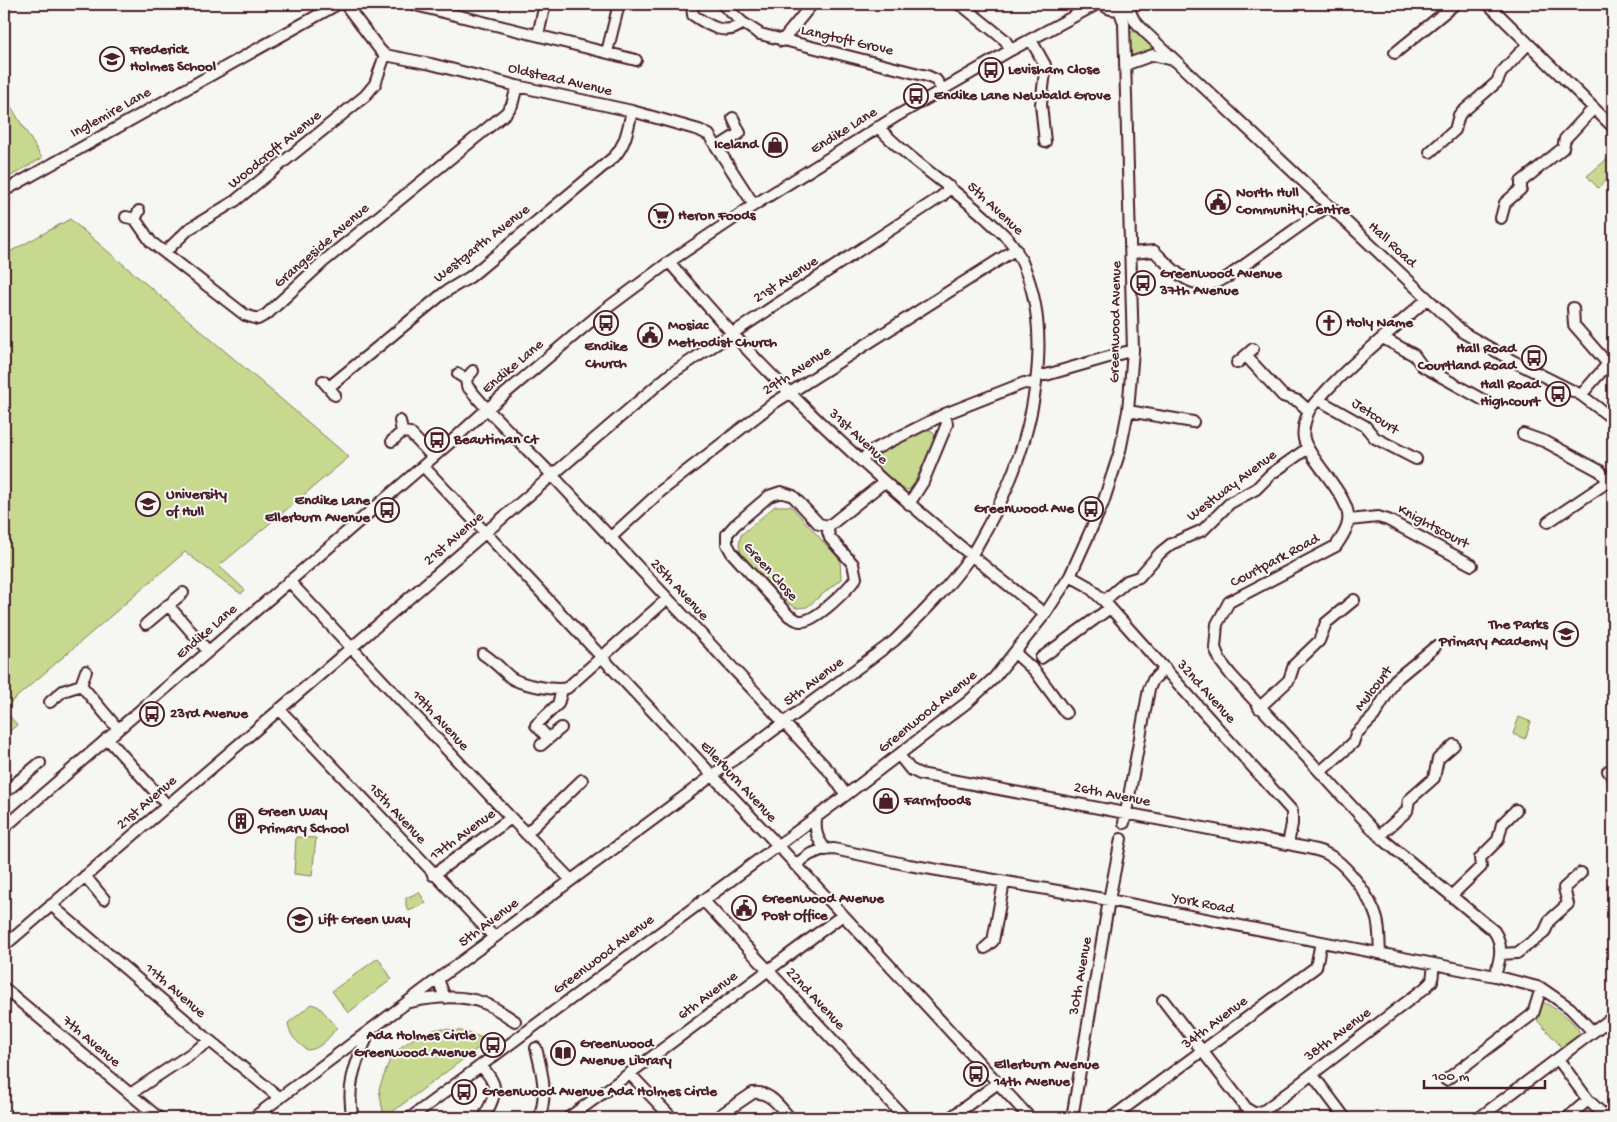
<svg xmlns="http://www.w3.org/2000/svg" width="1617" height="1122" viewBox="0 0 1617 1122" font-family="'Gochi Hand',sans-serif">
  <rect width="100%" height="100%" fill="#f6f6f2"/>
  <filter id="ink" filterUnits="userSpaceOnUse"><feTurbulence type="fractalNoise" baseFrequency=".02" numOctaves="2"/><feDisplacementMap in="SourceGraphic" scale="10" xChannelSelector="R" yChannelSelector="G"/><feConvolveMatrix kernelMatrix="1 2 1 2 8 2 1 2 1" color-interpolation-filters="sRGB"/></filter>
  <g filter="url(#ink)">
    <path fill="#c6d98e" stroke="#887c5c" d="M1133 31 1145 36 1164 53 1135 57C1127 54 1130 42 1130 34Z
      M4 95 42 158 4 180Z
      M1607 159 1613 166V174L1598 188 1587 176Z
      M70 219 349 457 219 566 245 590 241 594 185 552 4 708V255Z
      M925 429 932 431 937 440H935L929 457H927L915 481 916 482 910 489 907 490 901 488 874 463 872 459 875 456 887 449V447Z
      M775 506H791L840 560 841 579 807 607 796 608 788 603 741 554 739 545 741 535Z
      M4 709 17 725 4 736Z
      M1519 717 1531 722 1525 739 1513 734Z
      M296 837 316 838 312 876 294 874Z
      M419 892 426 903 409 911 406 906V898Z
      M378 958 392 979 348 1013 332 991Z
      M1543 1002C1555 1008 1576 1021 1580 1034L1577 1040 1563 1051 1559 1044 1535 1018 1539 1005Z
      M312 1004 319 1007 337 1027C330 1037 320 1050 307 1050 297 1042 289 1036 288 1023Z
      M437 1029C458 1029 470 1032 488 1041L384 1118 379 1089 390 1059 401 1047 417 1036Z"/>
    <g fill="none" stroke-linecap="round" stroke-linejoin="round">
      <defs>
        <path id="minor" d="M345 4 380 50 385 55 431 64 517 86 632 111 699 130 709 135 754 205
          M414 4 419 6 636 60
          M692 4 693 15C709 26 726 37 743 23
          M722 4 743 23 760 34 927 76 936 80 942 89
          M958 4 964 7 1005 40 1011 50
          M1103 4C1109 11 1117 11 1125 6
          M1488 4 1613 127
          M1127 5 1134 20 1145 32 1464 333 1513 361 1581 395 1613 419
          M538 35 545 4
          M1031 40 1045 65V72L1041 104 1045 142
          M782 41 812 4
          M607 52 619 4
          M1395 53 1455 4
          M1125 65 1153 55 1173 60
          M718 147 740 133 733 118
          M1430 152 1455 130 1459 115 1497 82 1501 73 1528 44
          M4 191 338 4
          M126 217 135 219 139 211
          M1501 218 1505 203 1521 189V182L1563 148 1565 139 1594 108
          M135 219 151 242 245 315 258 319 267 314 323 262 506 113 512 105 517 86
          M165 252 189 229 235 201 365 96 375 84 385 55
          M1132 253 1154 251C1170 266 1186 287 1210 284 1217 283 1223 279 1229 276L1328 206
          M669 262C708 306 747 352 790 393 870 473 956 545 1045 614
          M1427 299C1393 330 1356 358 1325 392 1320 398 1311 405 1308 413 1305 421 1302 430 1304 439 1310 462 1353 498 1348 522 1347 531 1341 538 1336 546L1229 602 1217 624 1215 648 1221 662 1231 675 1379 836 1494 931C1504 946 1500 959 1495 976
          M1573 308 1574 325 1608 364
          M1383 338 1414 355 1422 366 1485 401
          M1246 356 1283 396 1298 401 1309 411
          M1237 363 1253 349
          M458 374 466 379 473 371
          M1037 375H1046L1133 350
          M466 379 467 386 487 409 552 475 830 772 846 795
          M323 381 335 395
          M329 387 445 292 470 277 614 157C626 144 628 128 632 111
          M1581 395 1613 358
          M1319 400 1365 426 1375 438 1416 459
          M1128 411 1193 422
          M402 432 410 433 433 457
          M1523 434 1546 442 1600 471 1609 482
          M392 441 402 432 400 421
          M862 461 869 452 945 414 1024 383 1036 384
          M423 466 843 915 1030 1118
          M909 504 923 482 947 424 945 414
          M1349 520 1378 517 1388 520 1472 565
          M1548 522 1612 479
          M829 526 819 524 793 496 781 492 769 496 735 525 727 534V544L732 553 789 616C792 617 797 621 800 621 815 623 848 589 856 578L853 564 830 538 828 532 829 526 884 482
          M610 538 661 491 774 403 1016 249
          M1070 576 1088 586 1104 601 1292 811V824L1288 844
          M289 581 511 818 571 880
          M1104 601 1127 581 1139 577 1160 553 1171 544 1203 530 1230 503 1256 489 1271 474 1308 448
          M168 605 208 651
          M146 624 183 593
          M1015 653 1035 671 1066 713
          M483 654C494 661 501 669 510 677 520 685 556 691 567 688L667 599
          M1041 658 1110 608
          M81 685 118 729
          M50 702 63 691 81 685 86 671
          M1259 708 1289 680 1294 665 1319 641 1326 623 1354 600
          M279 709 494 937
          M107 738 167 805
          M548 738 536 725 558 704 562 690
          M541 745 561 728
          M899 755 910 769 920 774 1288 844C1300 847 1314 848 1325 853 1346 862 1371 898 1377 919 1380 930 1379 942 1380 953
          M1608 771 1613 777
          M1320 772 1353 743 1356 734 1374 716 1395 680 1435 647
          M4 793 40 763
          M816 817C815 832 816 837 826 850
          M1124 823 1149 689 1153 680 1165 668
          M4 828 453 440 487 409 603 311 669 262 754 205 895 117 1011 50 1097 4
          M526 834 582 780
          M1379 836 1407 811 1409 800 1434 778 1438 759 1454 745
          M795 865 809 855 821 850 834 849 909 865 1109 900 1495 976 1541 988 1570 1008 1593 1032
          M433 875 511 818
          M85 876 104 899
          M1451 896 1481 867 1480 858 1498 840 1502 824 1516 810
          M703 900 905 1118
          M51 905 210 1041 280 1098
          M4 946 669 375 942 196 950 187
          M985 948 993 941 1004 882
          M1500 954 1517 953 1544 933 1550 920 1568 904 1564 888 1581 873
          M438 979 445 998
          M4 988 159 1118
          M1163 1000 1247 1109 1255 1114 1265 1110 1425 988 1432 981 1434 964
          M410 1002C434 997 461 994 484 1003 495 1007 505 1015 515 1021
          M536 1048C542 1071 548 1095 539 1118
          M1558 1059 1588 1100 1607 1118
          M481 1066C498 1084 498 1092 486 1113
          M630 1074 672 1118
          M1312 1074 1345 1118
          M1446 1080 1533 1014 1541 988
          M130 1094 210 1041
          M4 1116 7 1118
          M253 1118 438 979 894 641C921 615 948 588 970 557 977 547 983 535 989 524 1031 448 1061 332 1016 250 1010 238 997 229 988 220 953 187 911 162 878 127
          M353 1118C346 1089 354 1066 366 1040L364 1035
          M410 1118 846 795 969 701 994 678 1045 614 1070 576 1103 503 1120 451 1128 411 1133 350 1124 23 1119 9
          M568 1118C661 1052 751 982 843 915
          M716 1118 753 1093C769 1090 780 1107 790 1118
          M950 1118 998 1083
          M1072 1118 1109 900 1121 839
          M1111 1118 1316 967 1321 942
          M1479 1118 1613 1017
          M1567 1118 1588 1100"/>
      </defs>
      <use href="#minor" stroke="#4a1f2b" stroke-width="14"/>
      <use href="#minor" stroke="#f6f6f2" stroke-width="10"/>
    </g>
  </g>
  <defs>
    <symbol id="school-ring" viewBox="-11 -11 22 22"><circle r="9.5" fill="#f6f6f2" stroke="#4a1f2b" stroke-width="1.5"/><path d="M0-5L7-2L0 1L-7-2ZM-4 1L0 2.5L4 1V4Q0 6-4 4Z" fill="#4a1f2b"/></symbol>
    <symbol id="bus-ring" viewBox="-11 -11 22 22"><circle r="9.5" fill="#f6f6f2" stroke="#4a1f2b" stroke-width="1.5"/><path d="M-5-6H5V4H4V6H2V4H-2V6H-4V4H-5ZM-3.5-4V0h7V-4ZM-3.5 1.2v1.5H-2V1.2ZM2 1.2v1.5H3.5V1.2Z" fill="#4a1f2b"/></symbol>
    <symbol id="shop-ring" viewBox="-11 -11 22 22"><circle r="9.5" fill="#f6f6f2" stroke="#4a1f2b" stroke-width="1.5"/><path d="M-5-2.5h2.3a2.7 3.5 0 0 1 5.4 0H5L5.5 6h-11ZM-1.5-2.5h3a1.5 2.3 0 0 0-3 0Z" fill="#4a1f2b"/></symbol>
    <symbol id="civic-ring" viewBox="-11 -11 22 22"><circle r="9.5" fill="#f6f6f2" stroke="#4a1f2b" stroke-width="1.5"/><path d="M-.6-6.5H3V-4.5H.6V-3L4-1V1h2V6H-6V1h2V-1L-.6-3ZM-1.2 2.5V6h2.4V2.5Z" fill="#4a1f2b"/></symbol>
    <symbol id="supermarket-ring" viewBox="-11 -11 22 22"><circle r="9.5" fill="#f6f6f2" stroke="#4a1f2b" stroke-width="1.5"/><path d="M-6-5.5h2.5l.6 2H6L4.5 2H-2.5L-4.4-4H-6ZM-1.5 3.2a1.3 1.3 0 1 0 .1 0ZM3 3.2a1.3 1.3 0 1 0 .1 0Z" fill="#4a1f2b"/></symbol>
    <symbol id="church-ring" viewBox="-11 -11 22 22"><circle r="9.5" fill="#f6f6f2" stroke="#4a1f2b" stroke-width="1.5"/><path d="M-1.2-6h2.4v3.5h3.3v2.4h-3.3V6h-2.4V-.1h-3.3v-2.4h3.3Z" fill="#4a1f2b"/></symbol>
    <symbol id="university-ring" viewBox="-11 -11 22 22"><circle r="9.5" fill="#f6f6f2" stroke="#4a1f2b" stroke-width="1.5"/><path d="M0-5L7-2L0 1L-7-2ZM-4 1L0 2.5L4 1V4Q0 6-4 4Z" fill="#4a1f2b"/></symbol>
    <symbol id="building-ring" viewBox="-11 -11 22 22"><circle r="9.5" fill="#f6f6f2" stroke="#4a1f2b" stroke-width="1.5"/><path d="M-4-6H4V6H1V3H-1V6H-4ZM-2.5-4.3h1.7v1.8h-1.7ZM.8-4.3h1.7v1.8H.8ZM-2.5-1h1.7V.8h-1.7ZM.8-1h1.7V.8H.8Z" fill="#4a1f2b"/></symbol>
    <symbol id="library-ring" viewBox="-11 -11 22 22"><circle r="9.5" fill="#f6f6f2" stroke="#4a1f2b" stroke-width="1.5"/><path d="M-6-4Q-3-5.5-.7-3.5V5Q-3 3-6 4ZM6-4Q3-5.5 .7-3.5V5Q3 3 6 4Z" fill="#4a1f2b"/></symbol>
  </defs>
  <g fill-rule="evenodd">
    <use href="#school-ring" x="98" y="45" width="28" height="28"/>
    <use href="#bus-ring" x="977" y="56" width="28" height="28"/>
    <use href="#bus-ring" x="902" y="82" width="28" height="28"/>
    <use href="#shop-ring" x="761" y="131" width="28" height="28"/>
    <use href="#civic-ring" x="1204" y="188" width="28" height="28"/>
    <use href="#supermarket-ring" x="647" y="202" width="28" height="28"/>
    <use href="#bus-ring" x="1129" y="269" width="28" height="28"/>
    <use href="#bus-ring" x="592" y="309" width="28" height="28"/>
    <use href="#church-ring" x="1315" y="309" width="28" height="28"/>
    <use href="#civic-ring" x="636" y="321" width="28" height="28"/>
    <use href="#bus-ring" x="1520" y="344" width="28" height="28"/>
    <use href="#bus-ring" x="1544" y="380" width="28" height="28"/>
    <use href="#bus-ring" x="423" y="426" width="28" height="28"/>
    <use href="#university-ring" x="134" y="490" width="28" height="28"/>
    <use href="#bus-ring" x="1077" y="495" width="28" height="28"/>
    <use href="#bus-ring" x="373" y="496" width="28" height="28"/>
    <use href="#school-ring" x="1552" y="620" width="28" height="28"/>
    <use href="#bus-ring" x="138" y="700" width="28" height="28"/>
    <use href="#shop-ring" x="872" y="787" width="28" height="28"/>
    <use href="#building-ring" x="227" y="807" width="28" height="28"/>
    <use href="#civic-ring" x="730" y="894" width="28" height="28"/>
    <use href="#school-ring" x="286" y="906" width="28" height="28"/>
    <use href="#bus-ring" x="479" y="1031" width="28" height="28"/>
    <use href="#library-ring" x="549" y="1039" width="28" height="28"/>
    <use href="#bus-ring" x="962" y="1060" width="28" height="28"/>
    <use href="#bus-ring" x="450" y="1078" width="28" height="28"/>
  </g>
  <g text-anchor="middle" dominant-baseline="central" stroke-width="4" stroke-linejoin="round" paint-order="stroke">
    <g font-size="15" fill="#4a1f2b" stroke="#f6f6f2">
      <text transform="translate(847 41) rotate(13)">Langtoft Grove</text>
      <text transform="translate(560 80) rotate(13)">Oldstead Avenue</text>
      <text transform="translate(111 113) rotate(-29)">Inglemire Lane</text>
      <text transform="translate(844 131) rotate(-32)">Endike Lane</text>
      <text transform="translate(275 150) rotate(-39)">Woodcroft Avenue</text>
      <text transform="translate(995 209) rotate(43)">5th Avenue</text>
      <text transform="translate(482 244) rotate(-38)">Westgarth Avenue</text>
      <text transform="translate(1392 245) rotate(43)">Hall Road</text>
      <text transform="translate(322 246) rotate(-41)">Grangeside Avenue</text>
      <text transform="translate(786 280) rotate(-33)">21st Avenue</text>
      <text transform="translate(1116 322) rotate(-89)">Greenwood Avenue</text>
      <text transform="translate(513 367) rotate(-40)">Endike Lane</text>
      <text transform="translate(797 371) rotate(-33)">29th Avenue</text>
      <text transform="translate(1375 417) rotate(34)">Jetcourt</text>
      <text transform="translate(858 437) rotate(43)">31st Avenue</text>
      <text transform="translate(1232 486) rotate(-37)">Westway Avenue</text>
      <text transform="translate(1433 527) rotate(28)">Knightscourt</text>
      <text transform="translate(454 539) rotate(-41)">21st Avenue</text>
      <text transform="translate(1275 561) rotate(-28)">Courtpark Road</text>
      <text transform="translate(770 572) rotate(48)">Green Close</text>
      <text transform="translate(679 590) rotate(47)">25th Avenue</text>
      <text transform="translate(207 632) rotate(-41)">Endike Lane</text>
      <text transform="translate(814 682) rotate(-37)">5th Avenue</text>
      <text transform="translate(1374 689) rotate(-53)">Mulcourt</text>
      <text transform="translate(1206 692) rotate(48)">32nd Avenue</text>
      <text transform="translate(928 712) rotate(-39)">Greenwood Avenue</text>
      <text transform="translate(440 721) rotate(47)">19th Avenue</text>
      <text transform="translate(738 782) rotate(47)">Ellerburn Avenue</text>
      <text transform="translate(1112 795) rotate(11)">26th Avenue</text>
      <text transform="translate(147 803) rotate(-41)">21st Avenue</text>
      <text transform="translate(397 814) rotate(47)">15th Avenue</text>
      <text transform="translate(463 835) rotate(-36)">17th Avenue</text>
      <text transform="translate(1203 904) rotate(11)">York Road</text>
      <text transform="translate(489 923) rotate(-37)">5th Avenue</text>
      <text transform="translate(604 955) rotate(-37)">Greenwood Avenue</text>
      <text transform="translate(1081 976) rotate(-80)">30th Avenue</text>
      <text transform="translate(175 991) rotate(41)">11th Avenue</text>
      <text transform="translate(708 996) rotate(-37)">6th Avenue</text>
      <text transform="translate(815 999) rotate(47)">22nd Avenue</text>
      <text transform="translate(1215 1023) rotate(-37)">34th Avenue</text>
      <text transform="translate(1338 1035) rotate(-37)">38th Avenue</text>
      <text transform="translate(91 1042) rotate(40)">7th Avenue</text>
    </g>
    <g font-size="15" font-weight="bold" fill="#4a1f2b" stroke="#f6f6f2" text-anchor="start">
      <text x="130" y="50">Frederick<tspan x="130" dy="17">Holmes School</tspan></text>
      <text x="1008" y="70">Levisham Close</text>
      <text x="934" y="96">Endike Lane Newbald Grove</text>
      <text x="758" y="145" text-anchor="end">Iceland</text>
      <text x="1236" y="193">North Hull<tspan x="1236" dy="17">Community Centre</tspan></text>
      <text x="678" y="216">Heron Foods</text>
      <text x="1160" y="274">Greenwood Avenue<tspan x="1160" dy="17">37th Avenue</tspan></text>
      <text x="1346" y="323">Holy Name</text>
      <text x="668" y="326">Mosiac<tspan x="668" dy="17">Methodist Church</tspan></text>
      <text x="606" y="347" text-anchor="middle">Endike<tspan x="606" dy="17">Church</tspan></text>
      <text x="1516" y="349" text-anchor="end">Hall Road<tspan x="1516" dy="17">Courtland Road</tspan></text>
      <text x="1540" y="385" text-anchor="end">Hall Road<tspan x="1540" dy="17">Highcourt</tspan></text>
      <text x="454" y="440">Beautiman Ct</text>
      <text x="166" y="495">University<tspan x="166" dy="17">of Hull</tspan></text>
      <text x="370" y="501" text-anchor="end">Endike Lane<tspan x="370" dy="17">Ellerburn Avenue</tspan></text>
      <text x="1074" y="509" text-anchor="end">Greenwood Ave</text>
      <text x="1548" y="625" text-anchor="end">The Parks<tspan x="1548" dy="17">Primary Academy</tspan></text>
      <text x="170" y="714">23rd Avenue</text>
      <text x="904" y="801">Farmfoods</text>
      <text x="258" y="812">Green Way<tspan x="258" dy="17">Primary School</tspan></text>
      <text x="762" y="899">Greenwood Avenue<tspan x="762" dy="17">Post Office</tspan></text>
      <text x="318" y="920">Lift Green Way</text>
      <text x="476" y="1036" text-anchor="end">Ada Holmes Circle<tspan x="476" dy="17">Greenwood Avenue</tspan></text>
      <text x="580" y="1044">Greenwood<tspan x="580" dy="17">Avenue Library</tspan></text>
      <text x="994" y="1065">Ellerburn Avenue<tspan x="994" dy="17">14th Avenue</tspan></text>
      <text x="482" y="1092">Greenwood Avenue Ada Holmes Circle</text>
    </g>
  </g>
  <rect width="1617" height="1122" fill="none" stroke="#f6f6f2" stroke-width="20"/>
  <rect x="10" y="10" width="1597" height="1102" fill="none" stroke="#4a1f2b" stroke-width="2" filter="url(#ink)"/>
  <path d="M1424 1080v8h121v-8" fill="none" stroke="#4a1f2b" stroke-width="2.5"/>
  <text x="1432" y="1080" font-size="15" fill="#4a1f2b" stroke="#f6f6f2" stroke-width="4" paint-order="stroke">100 m</text>
</svg>
